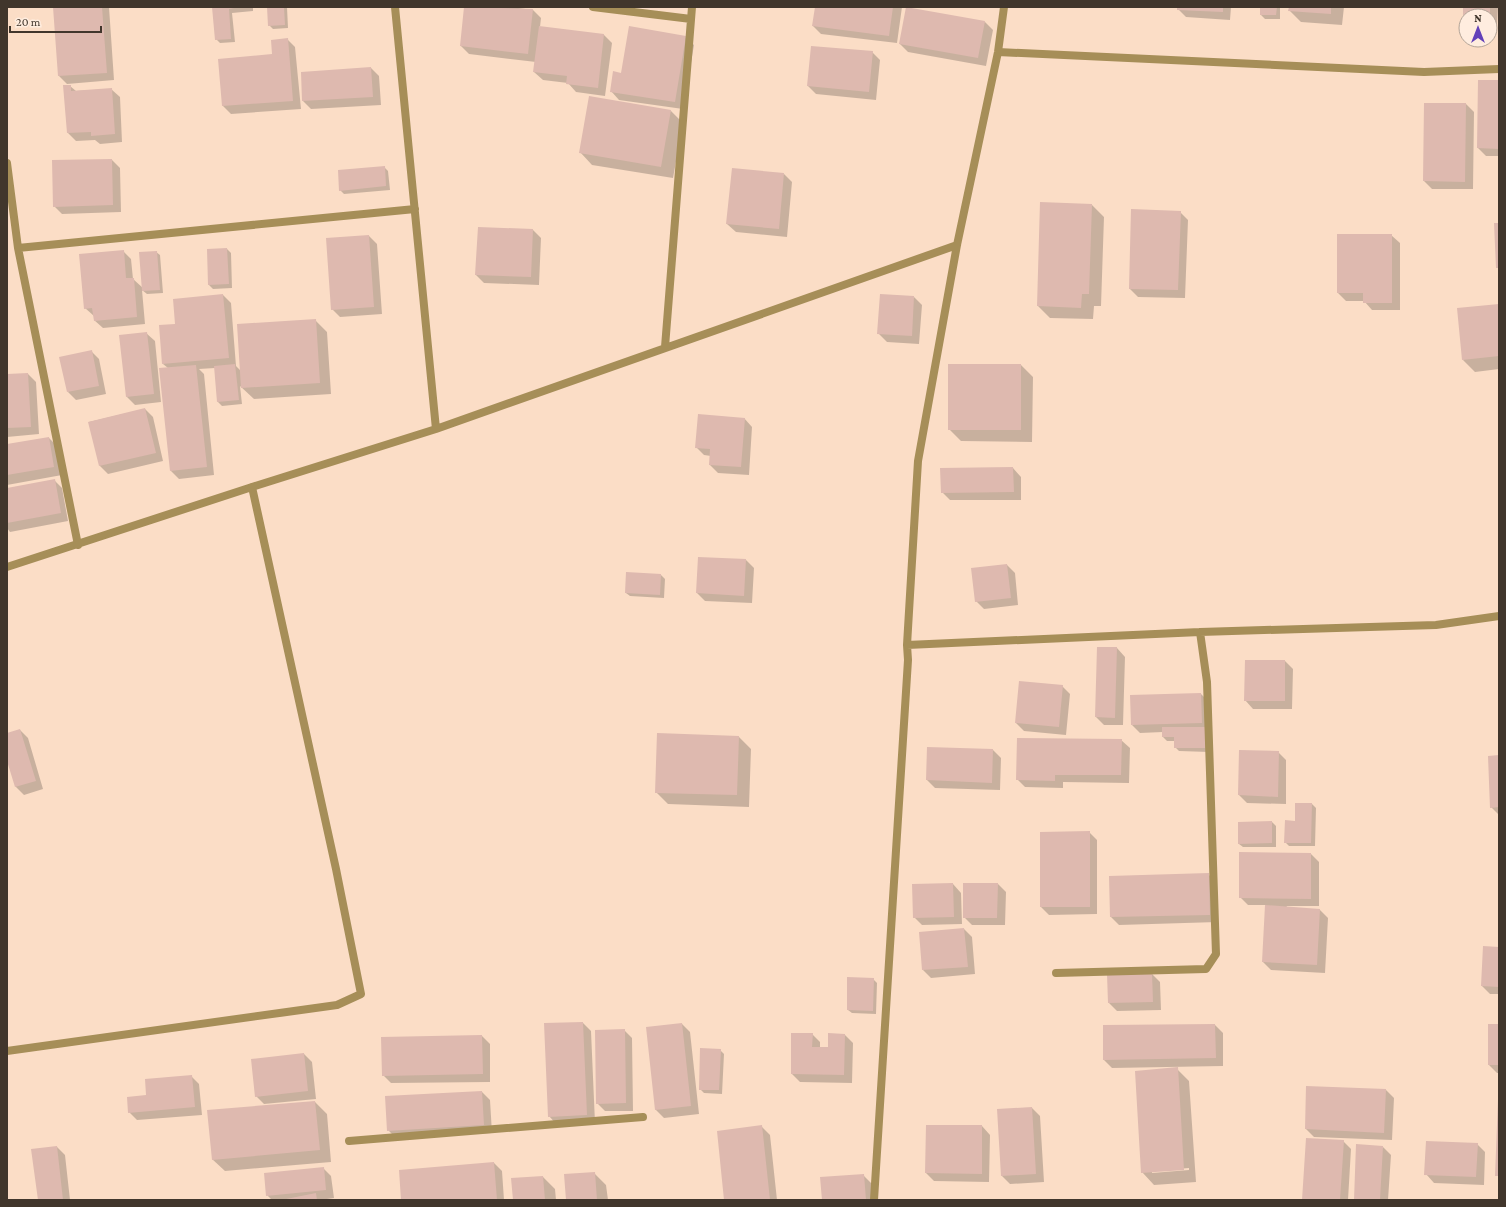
<svg xmlns="http://www.w3.org/2000/svg" width="1506" height="1207" viewBox="0 0 1506 1207" font-family="'Crimson Pro',serif">
  <rect width="100%" height="100%" fill="#fbddc6"/>
  <path fill="#0003" fill-rule="evenodd" d="M54 7H109L114 80 67 84 59 76Z
    M213 7H253V11L232 13 235 42 220 43 216 39Z
    M268 7H287L288 28 273 29 269 25Z
    M465 7H511L533 10 541 18 540 27 604 35 612 43 605 96 576 92 568 83 543 80 534 72 536 62 469 54 461 46Z
    M816 7H902L897 43 821 34 813 26Z
    M1178 7H1231L1230 20 1186 17 1178 9Z
    M1261 7H1280V19H1265L1261 15Z
    M1290 7H1344L1342 25 1301 22 1289 10Z
    M1464 7H1498L1497 25 1490 24V16L1466 17 1464 15Z
    M985 22 993 30 986 66 908 52 900 44Z
    M685 37 694 45 683 109 619 100 611 91 622 74Z
    M287 39 295 47 301 109 231 114 223 106 220 60 273 55Z
    M872 52 880 60 876 100 816 94 808 86Z
    M371 68 379 76 381 105 311 109 303 101 302 73Z
    M1499 81V156H1486L1478 148Z
    M70 86 76 91 111 89 120 97 122 142 100 144 95 140 76 141 68 133Z
    M1425 104H1466L1474 112 1473 189H1432L1424 181Z
    M671 111 683 123 673 178 592 165 580 152Z
    M112 160 120 168 121 212 62 214 54 206Z
    M384 167 388 171 390 190 344 194 340 190Z
    M784 174 792 182 787 237 736 232 727 224Z
    M1092 205 1104 217 1101 306H1094L1093 319 1050 318 1038 306Z
    M1180 212 1188 220 1185 298 1138 297 1130 289Z
    M479 228 533 230 541 238 539 285 484 283 476 275Z
    M1391 235 1400 243V310H1372L1364 301H1346L1338 293Z
    M369 236 377 244 382 314 340 317 332 309Z
    M227 249 231 253 232 288 213 289 209 285 208 250Z
    M123 251 131 259 133 279 143 288 156 252 160 255 163 293 147 294 142 290 145 324 103 328 94 320V316L85 308Z
    M223 295 231 303 236 366 241 371 315 320 327 332 331 394 254 399 240 386 242 404 222 406 218 402 215 368 199 369 204 374 214 475 179 479 171 471 168 368 163 364 176 325Z
    M914 297 922 305 919 344 887 342 879 334Z
    M1499 305V369L1475 372 1463 360Z
    M146 333 155 341 161 402 135 405 127 397Z
    M91 351 99 359 106 394 76 400 68 392Z
    M1021 365 1033 377 1032 442 961 441 949 429Z
    M28 374 36 382 39 434 7 437V375Z
    M145 409 153 417 163 461 108 474 100 466 89 422Z
    M744 418 752 427 749 475 718 473 710 465 711 456 704 455 696 447Z
    M49 438 57 446 62 475 7 485V445Z
    M1013 468 1021 477V500H950L942 492Z
    M54 480 62 488 68 521 10 532 7 528V489Z
    M746 560 754 568 752 603 705 601 697 593Z
    M1007 565 1015 573 1018 605 984 609 976 601Z
    M661 575 665 579 664 598 630 596 626 593Z
    M1098 648H1117L1125 657 1123 725H1104L1096 717Z
    M1285 661 1293 669 1292 709H1253L1245 700Z
    M1062 686 1070 694 1066 735 1024 731 1016 723Z
    M1201 694 1209 702V752L1179 751 1175 747V741H1167L1163 737V732L1140 733 1132 725Z
    M20 730 28 738 43 789 24 795 16 787 7 757V734Z
    M739 737 751 749 749 807 668 804 656 792Z
    M1121 740 1130 748 1129 783 1063 782V788L1025 787 1017 779Z
    M993 750 1001 758 1000 790 935 788 927 780Z
    M1278 752 1286 760V804L1247 803 1239 795Z
    M1499 756V815L1491 807Z
    M1296 804H1312L1316 808 1315 846H1289L1285 842 1296 822Z
    M1272 822 1276 826V847H1243L1239 844V823Z
    M1089 832 1097 840V914L1049 915 1041 907Z
    M1240 853 1311 854 1319 862V906H1287L1286 908 1320 910 1328 918 1325 973 1271 970 1263 962 1266 905H1248L1240 897Z
    M1208 874 1216 882 1218 922 1119 925 1111 917Z
    M953 884 961 893 962 924 922 925 914 917Z
    M998 884 1006 892 1005 925H972L964 917Z
    M964 929 972 937 975 974 931 978 923 970Z
    M1499 948V994H1490L1482 986Z
    M1152 974 1160 982 1161 1010 1117 1011 1109 1003 1108 975Z
    M873 979 877 983 876 1014 852 1013 848 1010Z
    M583 1023 591 1031 595 1123 557 1125 549 1116Z
    M682 1024 690 1032 699 1114 664 1118 656 1110 647 1028Z
    M1215 1025 1223 1033V1066L1112 1068 1104 1060Z
    M1499 1025V1073H1497L1489 1065Z
    M624 1030 632 1038 633 1111H605L597 1103Z
    M812 1034 820 1042V1048H829L845 1035 853 1043 852 1083 800 1082 792 1074Z
    M482 1036 490 1044V1082L391 1083 383 1075Z
    M720 1050 724 1054 722 1094 704 1093 700 1089Z
    M304 1054 312 1062 316 1099 264 1104 256 1096Z
    M1177 1069 1189 1081 1196 1182 1154 1185 1142 1172ZM1189 1168V1170L1152 1173V1171Z
    M191 1076 199 1084 202 1115 137 1120 129 1112 147 1096Z
    M1386 1090 1394 1098 1392 1140 1314 1137 1306 1129Z
    M482 1092 490 1100 492 1133 396 1138 388 1130Z
    M315 1102 327 1114 331 1162 225 1171 212 1159Z
    M1032 1108 1040 1116 1044 1182 1010 1184 1002 1176 998 1110Z
    M982 1126 990 1135 989 1182 934 1181 926 1173Z
    M762 1127 770 1135 777 1200H725Z
    M1343 1141 1351 1149 1348 1200H1303Z
    M1477 1144 1485 1152 1484 1185 1434 1183 1426 1174Z
    M57 1147 65 1155 70 1200H39Z
    M1383 1147 1391 1155 1388 1200H1355Z
    M494 1163 502 1171 504 1200H402Z
    M323 1168 331 1176 334 1198 320 1200H272L267 1195Z
    M594 1173 606 1185 608 1200H567Z
    M863 1175 871 1183 873 1200H823Z
    M543 1177 555 1189 556 1200H514Z"/>
  <path fill="#deb9af" d="M53 7H102L107 73 58 76Z
    M212 7H239L229 9 231 39 215 40Z
    M267 7H284L285 25 268 26Z
    M464 7 533 9 528 54 460 46Z
    M815 7H893L889 36 812 26Z
    M906 7 985 21 978 58 899 44Z
    M1177 7H1223V12L1177 10Z
    M1260 7H1277L1276 15H1260Z
    M1289 7H1331V14L1288 11Z
    M1463 7H1490V16L1463 15Z
    M539 26 604 34 598 88 566 84 567 76 533 72Z
    M629 26 686 36 675 102 610 92 613 71 621 73Z
    M288 38 293 101 222 106 218 59 272 54 271 40Z
    M811 46 873 51 869 92 807 86Z
    M371 67 373 97 302 101 301 72Z
    M1478 80H1499V149L1477 148Z
    M63 85H71V91L112 88 115 134 91 136V132L67 133Z
    M589 96 671 110 661 167 579 153Z
    M1424 103H1466L1465 182 1423 181Z
    M112 159 113 205 53 207 52 160Z
    M385 166 386 186 339 191 338 170Z
    M732 168 784 173 779 229 726 224Z
    M1040 202 1092 204 1089 294H1082L1081 308 1037 306Z
    M1131 209 1181 211 1178 290 1129 289Z
    M1494 223H1499V268H1496Z
    M478 227 533 229 531 277 475 275Z
    M1337 234H1392V303H1363V293H1337Z
    M369 235 374 307 331 310 326 238Z
    M227 248 229 284 208 285 207 249Z
    M124 250 126 278H134L137 317 94 321 92 308 84 309 79 254Z
    M157 251 160 290 142 291 139 252Z
    M223 294 229 358 162 364 159 325 175 324 173 299Z
    M880 294 914 296 912 336 877 334Z
    M1499 304V356L1462 360 1457 308Z
    M316 319 320 383 241 388 237 324Z
    M147 332 154 394 126 397 119 335Z
    M92 350 99 386 67 392 59 357Z
    M235 364 239 400 217 402 214 366Z
    M948 364H1021V430H948Z
    M196 365 207 467 170 471 159 368Z
    M28 373 31 427 7 428V374Z
    M145 408 156 453 99 466 88 422Z
    M698 414 745 418 741 467 709 465 710 449 695 448Z
    M49 437 54 467 7 475V444Z
    M1013 467 1014 492 941 493 940 468Z
    M55 479 61 513 7 523V488Z
    M698 557 746 559 744 596 696 593Z
    M1007 564 1011 598 975 602 971 568Z
    M626 572 661 574 660 595 625 593Z
    M1097 647H1117L1115 718 1095 717Z
    M1245 660H1285V701H1244Z
    M1019 681 1063 685 1059 727 1015 723Z
    M1201 693 1202 723 1131 725 1130 695Z
    M1162 727H1205V748H1174V737H1162Z
    M20 729 36 781 15 787 7 761V733Z
    M657 733 739 736 737 795 655 793Z
    M1017 738 1122 739 1121 775H1055V781L1016 780Z
    M927 747 993 749 992 783 926 780Z
    M1239 750 1279 751 1278 797 1238 795Z
    M1499 755V807L1490 808 1488 756Z
    M1295 803H1312L1311 843H1284L1285 820 1295 821Z
    M1272 821V843L1238 844V822Z
    M1090 831V907H1040V832Z
    M1239 852 1311 853V899L1239 898Z
    M1209 873 1210 915 1110 917 1109 876Z
    M953 883 954 917 913 918 912 884Z
    M963 883H998L997 918H963Z
    M1265 905 1320 909 1317 965 1262 962Z
    M964 928 968 967 922 970 919 932Z
    M1483 946 1499 947V987L1481 986Z
    M1152 973 1153 1002 1108 1003 1107 974Z
    M847 977 874 978 873 1011 847 1010Z
    M583 1022 587 1115 548 1117 544 1023Z
    M682 1023 691 1106 655 1110 646 1027Z
    M1215 1024 1216 1058 1103 1060V1025Z
    M1488 1024H1499V1065H1488Z
    M625 1029 626 1103 596 1104 595 1030Z
    M791 1033H813L812 1047H828V1033L845 1034 844 1075 791 1074Z
    M482 1035 483 1074 382 1076 381 1037Z
    M700 1048 721 1049 719 1090H699Z
    M304 1053 308 1091 255 1097 251 1059Z
    M1178 1067 1184 1170 1141 1173 1135 1071Z
    M192 1075 195 1107 128 1113 127 1097 146 1095 145 1079Z
    M1306 1086 1386 1089 1384 1133 1305 1129Z
    M482 1091 484 1125 387 1131 385 1096Z
    M1498 1099H1499V1176H1495Z
    M315 1101 320 1150 212 1160 207 1110Z
    M1032 1107 1036 1174 1001 1176 997 1109Z
    M762 1125 770 1200H724L717 1131Z
    M926 1125H982V1174L925 1173Z
    M1306 1138 1344 1140 1340 1200H1302Z
    M1426 1141 1478 1143 1476 1177 1424 1175Z
    M1356 1144 1383 1146 1380 1200H1354Z
    M57 1146 63 1200H38L31 1149Z
    M494 1162 497 1200H401L399 1170Z
    M324 1167 326 1190 266 1196 264 1173Z
    M595 1172 597 1200H566L564 1174Z
    M864 1174 866 1200H822L820 1177Z
    M543 1176 545 1200H513L511 1178Z
    M316 1193 317 1200H286V1199Z"/>
  <g fill="none" stroke-linecap="round" stroke-linejoin="round">
    <path stroke="#a68e58" stroke-width="8" d="M349 1141 643 1117"/>
    <path stroke="#a68e58" stroke-width="8" d="M395 7 436 429
      M593 7 691 19
      M998 52 1424 72 1499 69
      M7 163 18 248 78 545
      M18 248 415 209
      M665 347 692 7
      M7 567 252 487 436 429 957 245
      M907 645 1200 632 1436 625 1499 616
      M1056 973 1206 969 1216 954 1207 682 1200 632
      M7 1051 337 1005 361 994 336 869 252 487
      M874 1200 908 660 907 645 918 461 957 245 998 52 1004 7"/>
  </g>
  <rect width="1506" height="1207" fill="none" stroke="#41362c" stroke-width="16"/>
  <g transform="translate(1478 28)"><circle r="19" fill="#ffeddf" stroke="#b3a497"/>
  <path d="M0-3L7 15L0 10L-7 15Z" fill="#6341b9"/>
  <text y="-6" font-size="11" font-weight="bold" text-anchor="middle" fill="#41362c">N</text>
  </g>
  <path d="M10 26v6h91v-6" fill="none" stroke="#41362c" stroke-width="2"/>
  <text x="16" y="26" font-size="12" fill="#41362c" stroke="#ffeddf" stroke-width="3" paint-order="stroke">20 m</text>
</svg>
